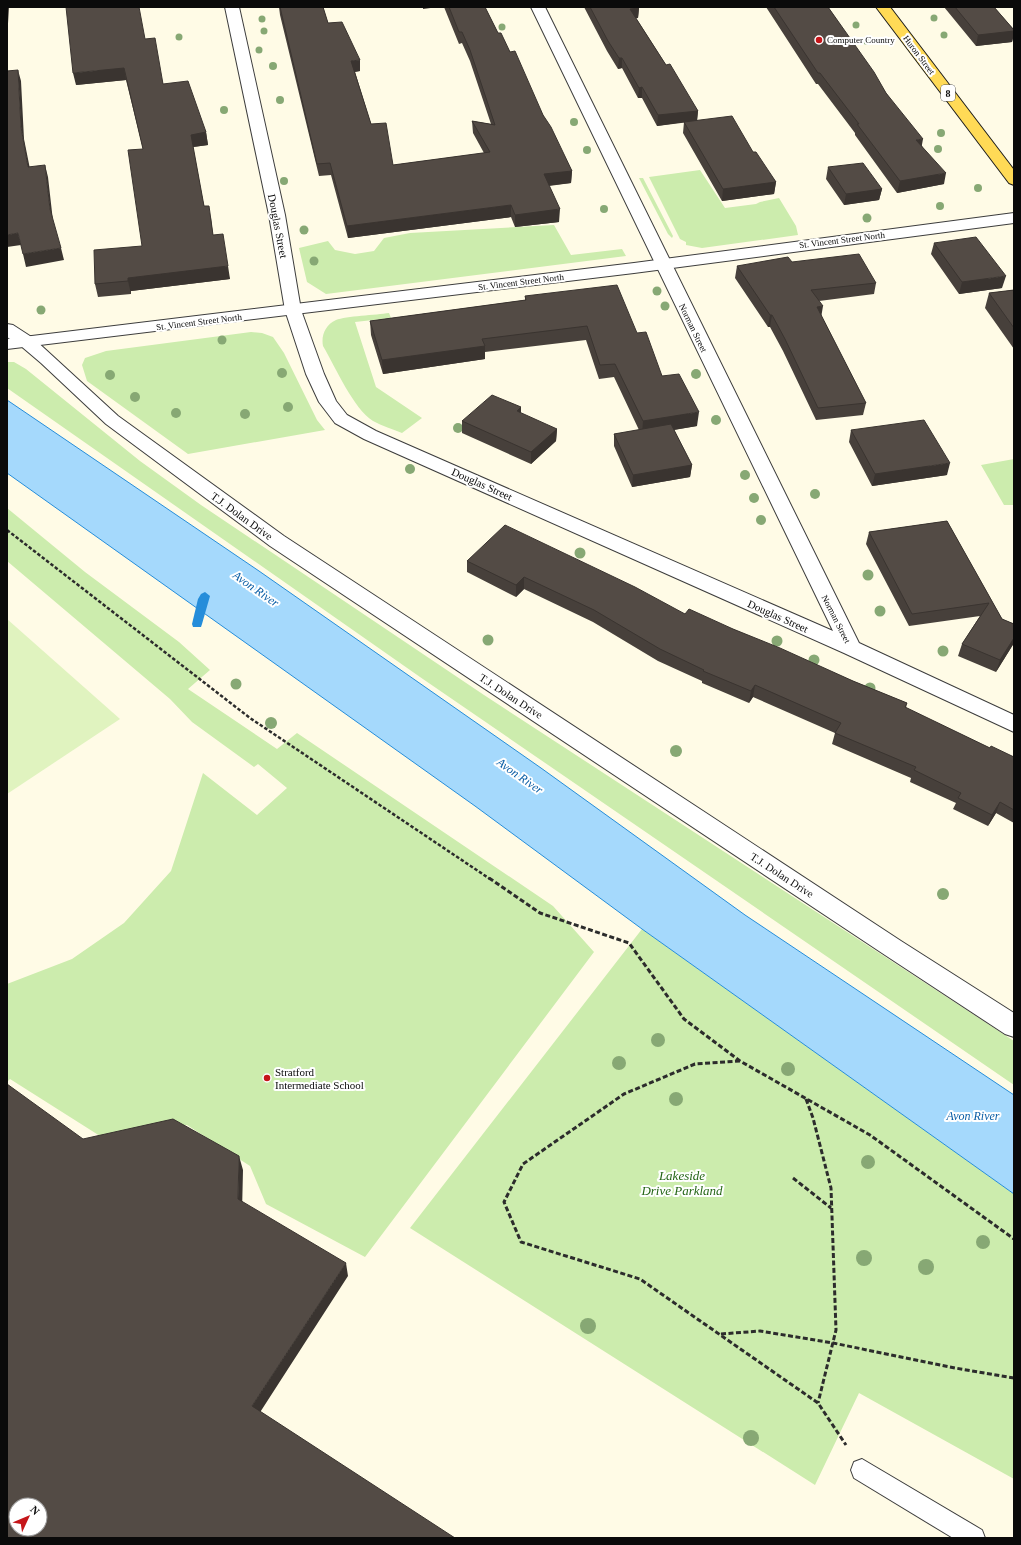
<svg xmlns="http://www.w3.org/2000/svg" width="1021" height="1545" viewBox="0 0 1021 1545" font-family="Georgia,serif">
  <rect width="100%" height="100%" fill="#fffbe6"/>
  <path fill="#ccecad" d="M700 170 725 208 756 204 760 202 779 198 796 226 798 235 702 248 686 245V242L680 239 649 177Z
    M639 178H643L673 236 672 238 668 234Z
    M554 225 571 255 622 249 626 256 326 294 307 282 299 248 328 241 335 250 355 254 374 251 384 238 410 233Z
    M389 313 391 318 355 322 376 387 422 418 402 433C393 429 382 426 373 421 353 408 336 368 323 346 321 336 325 325 336 320 346 316 376 315 389 313Z
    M251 332 262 333 273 337 284 353 317 420 325 430 188 454 87 381 82 365 85 358 106 351Z
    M7 362H14L26 369 140 461 201 505 484 695 1014 1041V1085L420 677 7 388Z
    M1014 459V507L1013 505H1004L981 465Z
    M7 508 85 572 179 642 210 670 188 689 277 749 297 733 553 906 594 952 365 1257 266 1204 250 1166 187 1125 100 1136 10 1079 7 1082V984L72 959 124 923 171 871 203 773 257 815 287 788 258 764 254 767 192 722 170 699 7 561Z
    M642 929 1014 1194V1479L859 1393 815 1485 410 1228Z"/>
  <path fill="#e0f3bf" d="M7 619 120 719 7 794Z"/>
  <path fill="#a5d9fc" stroke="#258dda" d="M7 400 259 571 541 768 745 915 1014 1095V1194L642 929 475 806 7 473Z"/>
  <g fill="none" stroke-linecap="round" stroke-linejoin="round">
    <path fill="#258dda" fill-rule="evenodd" d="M205 592 210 596 202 624 201 627H193L192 624 198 599 201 594Z"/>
    <defs>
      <path id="service" d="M862 1459 982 1530 985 1538H953L854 1478 851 1470 854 1462Z"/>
      <path id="minor" d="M225 7H239L285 215 301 310 324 374 336 401 347 415 376 431 833 631 531 7H545L859 643 1014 715V732L844 653 364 439 335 423 319 402 306 374 285 310 269 215Z
        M7 324 13 325 33 338 118 416 284 536 901 941 1014 1013V1037L1005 1034 885 955 270 546 106 424 41 363 21 346 7 337Z"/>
      <path id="tertiary" d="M1014 213V223L634 273 7 349V339L634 263Z"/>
      <path id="primary" d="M876 7H890L1014 170V185L1009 183Z"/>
    </defs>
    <use href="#service" stroke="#3d3d3d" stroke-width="2"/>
    <use href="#minor" stroke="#3d3d3d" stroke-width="2"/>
    <use href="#tertiary" stroke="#3d3d3d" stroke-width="2"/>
    <use href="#primary" stroke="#1b1b1b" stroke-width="2"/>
    <path stroke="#2c2c2c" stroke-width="2.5" stroke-dasharray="3.5 2" stroke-linecap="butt" d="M7 530 250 718 490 879"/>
    <path stroke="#2c2c2c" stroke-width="3" stroke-dasharray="5 2.5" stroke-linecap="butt" d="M489 878 540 913 629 943 684 1019 740 1061 870 1135 1014 1239
      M740 1061 695 1064 624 1094 523 1164 504 1202 521 1242 640 1279 818 1403 846 1445
      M806 1099 813 1118 831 1188 836 1330 818 1403
      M793 1178 831 1208
      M721 1334 760 1331 833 1343 955 1368 1014 1378"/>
    <use href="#service" fill="#fff" fill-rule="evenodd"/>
    <use href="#minor" fill="#fff" fill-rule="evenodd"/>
    <use href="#tertiary" fill="#fff" fill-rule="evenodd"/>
    <use href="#primary" fill="#ffda56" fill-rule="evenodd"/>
  </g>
  <g fill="#87a874">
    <circle cx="934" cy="18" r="3.5"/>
    <circle cx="262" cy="19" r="3.5"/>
    <circle cx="856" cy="25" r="3.5"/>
    <circle cx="502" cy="27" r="3.5"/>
    <circle cx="264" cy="31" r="3.5"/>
    <circle cx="944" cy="35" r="3.5"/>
    <circle cx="179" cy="37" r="3.5"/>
    <circle cx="866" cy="41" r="3.5"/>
    <circle cx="259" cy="50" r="3.5"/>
    <circle cx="273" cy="66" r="4"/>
    <circle cx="280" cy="100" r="4"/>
    <circle cx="224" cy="110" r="4"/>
    <circle cx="574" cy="122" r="4"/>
    <circle cx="941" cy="133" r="4"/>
    <circle cx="938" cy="149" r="4"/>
    <circle cx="587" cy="150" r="4"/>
    <circle cx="284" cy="181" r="4"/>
    <circle cx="978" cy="188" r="4"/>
    <circle cx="940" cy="206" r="4"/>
    <circle cx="604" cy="209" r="4"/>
    <circle cx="867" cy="218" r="4.5"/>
    <circle cx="304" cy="230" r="4.5"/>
    <circle cx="314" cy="261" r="4.5"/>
    <circle cx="657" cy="291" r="4.5"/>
    <circle cx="665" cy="306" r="4.5"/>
    <circle cx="41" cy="310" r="4.5"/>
    <circle cx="222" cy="340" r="4.5"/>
    <circle cx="282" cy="373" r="5"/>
    <circle cx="696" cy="374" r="5"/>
    <circle cx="110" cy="375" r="5"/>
    <circle cx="135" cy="397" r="5"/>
    <circle cx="288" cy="407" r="5"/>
    <circle cx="176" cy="413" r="5"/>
    <circle cx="245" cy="414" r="5"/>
    <circle cx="716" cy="420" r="5"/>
    <circle cx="458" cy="428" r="5"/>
    <circle cx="410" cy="469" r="5"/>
    <circle cx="745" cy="475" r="5"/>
    <circle cx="815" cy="494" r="5"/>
    <circle cx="754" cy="498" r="5"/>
    <circle cx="761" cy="520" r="5"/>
    <circle cx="580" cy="553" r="5.5"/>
    <circle cx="868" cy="575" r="5.5"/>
    <circle cx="880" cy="611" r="5.5"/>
    <circle cx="488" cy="640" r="5.5"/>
    <circle cx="777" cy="641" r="5.5"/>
    <circle cx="943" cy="651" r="5.5"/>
    <circle cx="814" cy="660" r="5.5"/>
    <circle cx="236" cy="684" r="5.5"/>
    <circle cx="870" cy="688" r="5.5"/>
    <circle cx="271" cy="723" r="6"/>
    <circle cx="676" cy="751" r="6"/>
    <circle cx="943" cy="894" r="6"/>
    <circle cx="658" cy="1040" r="7"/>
    <circle cx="619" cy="1063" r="7"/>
    <circle cx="788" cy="1069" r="7"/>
    <circle cx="676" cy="1099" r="7"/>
    <circle cx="868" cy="1162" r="7"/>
    <circle cx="983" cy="1242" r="7"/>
    <circle cx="864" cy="1258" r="8"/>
    <circle cx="926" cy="1267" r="8"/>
    <circle cx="588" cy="1326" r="8"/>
    <circle cx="751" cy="1438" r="8"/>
  </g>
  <path fill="#47403b" d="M279 7H323L328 23 360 71 355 72 371 124 393 165 484 153 473 133 472 121 491 124 470 61 462 43 459 44 444 7H485L498 33 510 52 543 115 572 171 571 183 549 186 559 222 515 227 511 217 348 238 331 175 319 176 280 15Z
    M584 7H638L639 8 638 18H636L666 65 698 111 697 120 753 152 776 182 774 194 722 201 683 133 684 122 657 126 642 98H638L622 68 618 69 607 51Z
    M766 7H828L922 146 944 184 897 193 855 135V133L818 84H816Z
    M944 7H994L1014 30V34L1012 42 976 46Z
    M145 39 163 84 206 132 208 145 193 147 204 206 211 218 213 235 230 279 131 291V294L98 297 95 284 142 246 143 149 126 80 76 85Z
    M828 167 882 189 879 200 844 205 826 179Z
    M934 243 1002 288 959 294 931 254Z
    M792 262 876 283 874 294 819 301 821 315 866 403 863 415 816 420 783 351 770 327H768L735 278 737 266Z
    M1014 290V349L985 308 989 293Z
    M525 296 637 333 662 376 697 426 674 430 692 465 690 477 632 487 614 446V434L639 430 614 377 599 379 586 340 485 352V359L383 374 371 335 370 321 525 300Z
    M462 421 557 429 556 441 531 464 462 433Z
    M851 430 947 475 872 486 849 442Z
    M947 521 1002 619 1014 624V643L996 672 958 656 962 644 980 616 909 626 866 544 869 532Z
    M467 561 685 614 733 629 853 681 907 703 906 708 990 748 1014 757V823L996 813 988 826 953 809 956 803 910 782 911 778 832 744 835 733 753 697 749 703 702 683V681L658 661 593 622 524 589 516 597 467 572Z"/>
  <path fill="#3a3430" d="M7 7H9L7 40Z
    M423 7H438L423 9Z
    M639 8 638 18 629 19 630 9Z
    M1014 31V34L1012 42 976 46 978 35Z
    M7 57 9 83 7 75Z
    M619 58H622V68L618 69Z
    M360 60V71L352 72 351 61Z
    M124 68 126 80 76 85 73 73Z
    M18 70 21 81 24 139 32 179 28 167 21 127Z
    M642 87V98H638L639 88Z
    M698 111 697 121 657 126 658 115Z
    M206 132 208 145 193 147 191 135Z
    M923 139 921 150 916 140Z
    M45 165 48 177 53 221 50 209Z
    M572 171 571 183 544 186V174Z
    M946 173 944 184 897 193 900 181Z
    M776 182 774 194 722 201 723 189Z
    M882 189 879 200 844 205 846 194Z
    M511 205V217L348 238 347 226Z
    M560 209 559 222 515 227V215Z
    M18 233 21 245 7 247V235Z
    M61 248 64 260 26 267 23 254Z
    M228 266 230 279 131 291V294L128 281V278Z
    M1006 276 1002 288 959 294 962 282Z
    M823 306 821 318 817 307Z
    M770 315H772L770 327H768Z
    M485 346V359L383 374 382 360Z
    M521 407V419L517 411Z
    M699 412 697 426 642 435 643 421Z
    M557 429 556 441 531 464V452Z
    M950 463 947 475 872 486 875 474Z
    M692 465 690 477 632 487 633 475Z
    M524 577V589L516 597V585Z
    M1014 638V643L996 672 1000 660Z
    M755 685 753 697 749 703 751 691Z
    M1000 802 996 813 988 826 992 815Z
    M239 1156 243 1170 242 1212 238 1199Z
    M346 1263 348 1276 257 1417 252 1406Z"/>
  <path fill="#534b45" stroke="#3a3430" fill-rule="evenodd" d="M66 7H139L145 39 155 38 163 84 188 81 206 132 191 135 204 206H209L213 235 223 234 228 266 128 278V281L95 284 94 250 142 246 128 150 143 149 124 68 73 73Z
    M280 7H323L328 23 342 22 360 60 351 61 371 124 386 123 393 165 490 152 472 121 495 125 470 50 462 32H459L449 7H485L498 33H501L510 52 515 51 543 115 551 127 572 171 544 174 560 209 515 215 511 205 347 226 330 163 317 164Z
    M590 7H638L639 8 630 9 666 65 670 64 698 111 658 115 642 87 639 88 622 58H619L608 41Z
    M774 7H828L874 72 886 93 923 139 916 140 946 173 900 181 857 124H859L820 73H818Z
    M955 7H994L1014 30V31L978 35Z
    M18 70 21 127 28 167 45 165 50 209 61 248 23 254 18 233 7 235V71Z
    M732 116 753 152H756L776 182 723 189 684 122Z
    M863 163 882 189 846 194 828 167Z
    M976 237 1006 276 962 282 934 243Z
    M859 254 876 283 811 290 823 306 817 307 866 403 818 408 785 339 772 315H770L737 266 788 257 792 262Z
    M617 285 637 333 646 332 662 376 679 374 699 412 643 421 615 364 600 365 587 326 482 339 485 346 382 360 370 321 526 300 525 296Z
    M1014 290V328L989 293Z
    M492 395 521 407 517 411 557 429 531 452 462 421Z
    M924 420 950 463 875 474 851 430Z
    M671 424 692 465 633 475 614 434Z
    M947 521 1002 619 1014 624V638L1000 660 962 644 989 603 912 614 869 532Z
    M505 525 635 587 685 614 689 609 733 629 780 648 853 681 907 703 905 707 990 748 991 746 1014 757V810L1000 802 992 815 958 798 961 793 914 770 916 767 835 733 841 723 755 685 751 691 703 671 704 670 660 649 594 610 524 577 516 585 467 561Z
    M7 1084 83 1139 173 1119 239 1156 238 1199 346 1263 252 1406 455 1538H7ZM16 1505H40V1529H16Z"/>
  <g fill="#c5161a" stroke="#fff" stroke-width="1.5">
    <circle cx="819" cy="40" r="4"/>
    <circle cx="267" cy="1078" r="4"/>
  </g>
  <g text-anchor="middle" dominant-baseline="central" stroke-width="4" stroke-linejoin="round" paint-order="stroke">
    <g font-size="9" fill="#0a0a0a" stroke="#fff" text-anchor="start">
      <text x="827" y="40">Computer Country</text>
    </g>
    <g font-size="9" fill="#0a0a0a" stroke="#fff">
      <text transform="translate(919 55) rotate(53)">Huron Street</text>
      <text transform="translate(842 240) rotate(-7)">St. Vincent Street North</text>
      <text transform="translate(521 282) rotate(-7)">St. Vincent Street North</text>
      <text transform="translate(199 322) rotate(-7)">St. Vincent Street North</text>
      <text transform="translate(693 328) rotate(64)">Norman Street</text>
      <text transform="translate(836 619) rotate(63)">Norman Street</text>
    </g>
    <rect fill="#fff" stroke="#545454" stroke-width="1" x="941" y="85" width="14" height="16" rx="3"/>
    <g font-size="10" font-weight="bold" fill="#0a0a0a">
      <text x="948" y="93">8</text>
    </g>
    <g font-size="11" fill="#0a0a0a" stroke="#fff">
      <text transform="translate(278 226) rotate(79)">Douglas Street</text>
      <text transform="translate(482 484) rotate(24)">Douglas Street</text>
      <text transform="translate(242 516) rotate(36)">T.J. Dolan Drive</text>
      <text transform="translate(778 616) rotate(24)">Douglas Street</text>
      <text transform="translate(511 696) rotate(33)">T.J. Dolan Drive</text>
      <text transform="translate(782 875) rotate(33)">T.J. Dolan Drive</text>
    </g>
    <g font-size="11" fill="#0a0a0a" stroke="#fff" text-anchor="start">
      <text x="275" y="1072">Stratford<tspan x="275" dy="13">Intermediate School</tspan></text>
    </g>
    <g font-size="12" font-style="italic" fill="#095da5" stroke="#fff">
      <text transform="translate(256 589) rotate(35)">Avon River</text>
      <text transform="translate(520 776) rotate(35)">Avon River</text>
      <text x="973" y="1116">Avon River</text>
    </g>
    <g font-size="13" font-style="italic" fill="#246516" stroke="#fff">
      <text x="682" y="1175">Lakeside<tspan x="682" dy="15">Drive Parkland</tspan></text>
    </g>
  </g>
  <rect width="1021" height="1545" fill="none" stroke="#0a0a0a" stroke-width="16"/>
  <g transform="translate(28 1517) rotate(46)"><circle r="19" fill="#ffffff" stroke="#9d9d9d"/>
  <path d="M0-3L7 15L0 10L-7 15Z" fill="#c5161a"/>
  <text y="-6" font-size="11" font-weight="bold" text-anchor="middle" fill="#0a0a0a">N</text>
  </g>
</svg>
